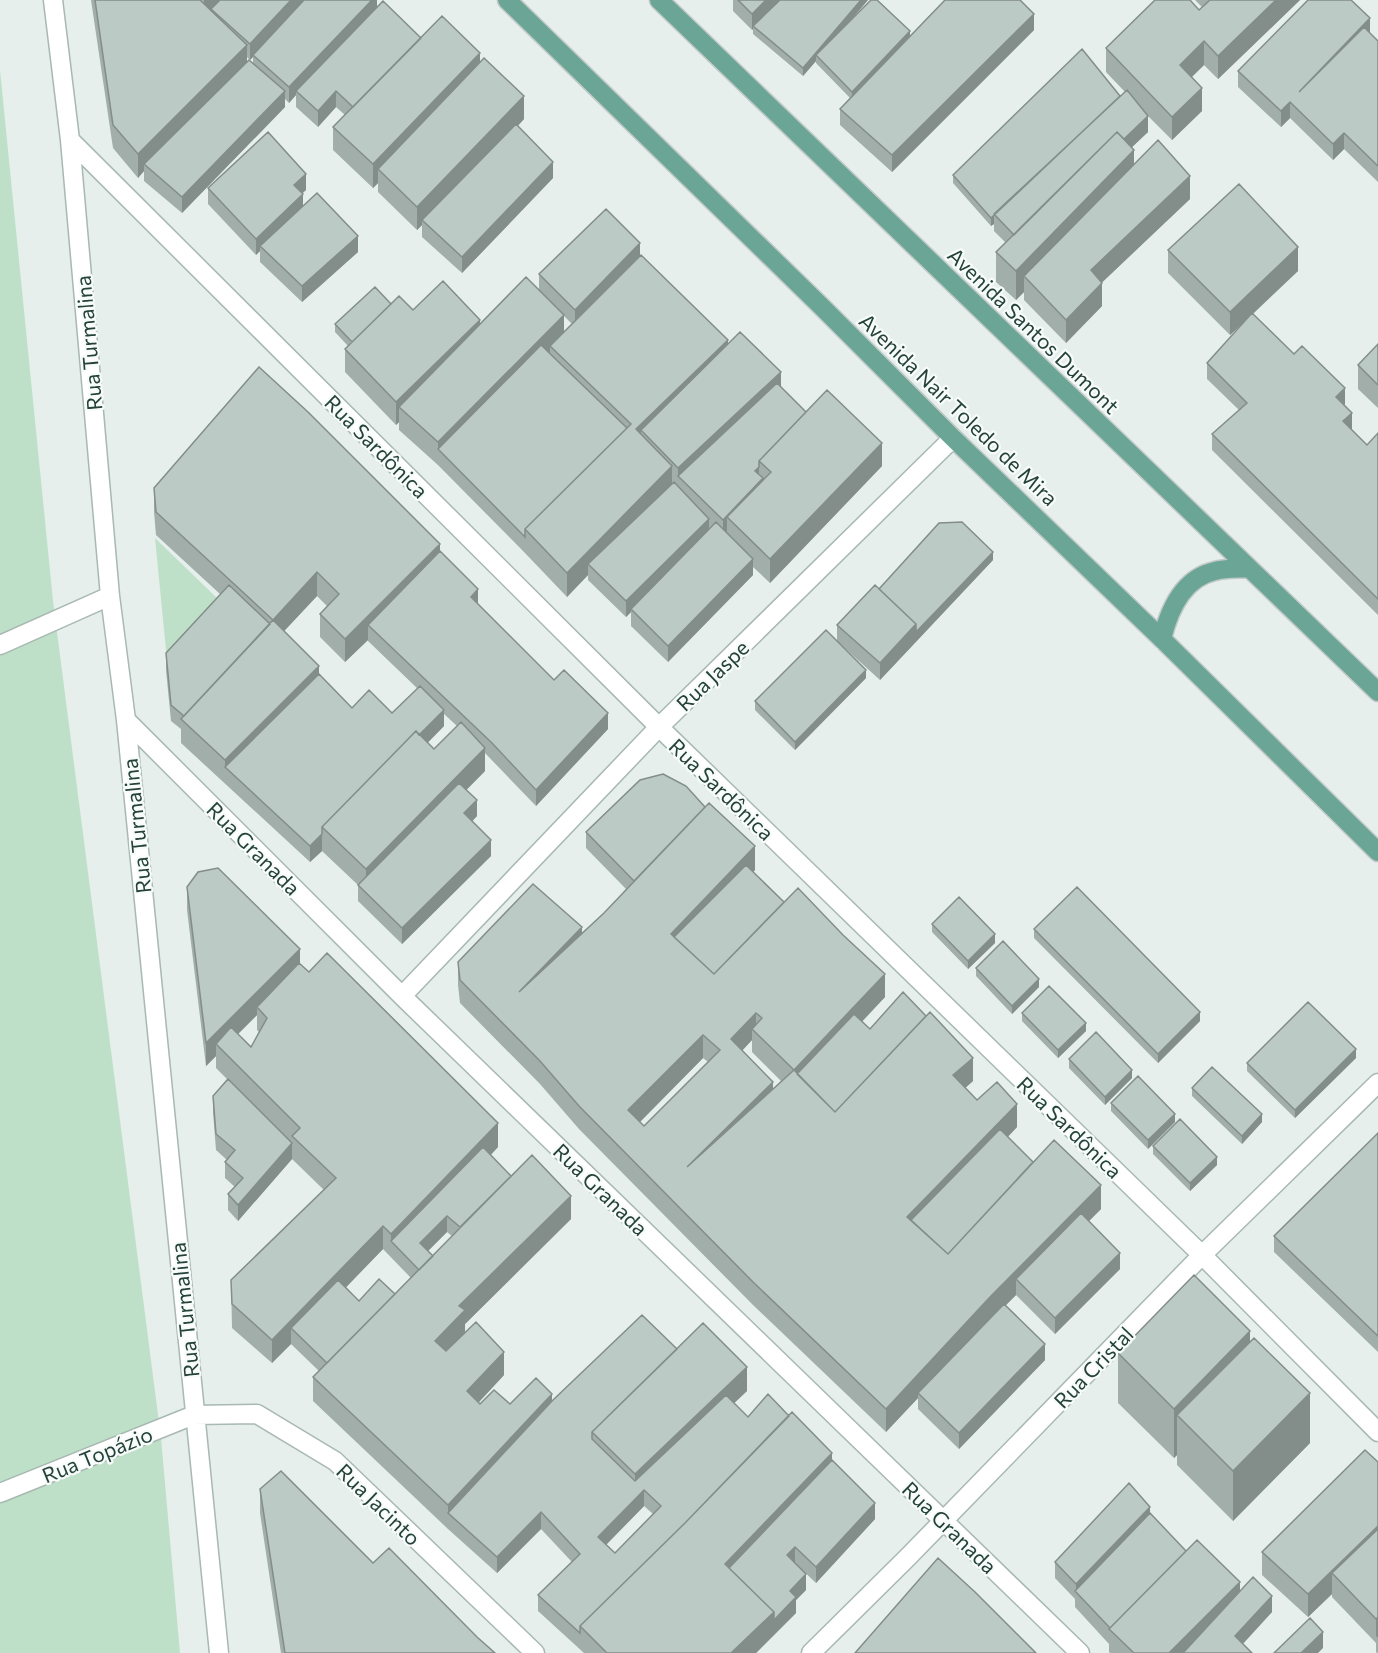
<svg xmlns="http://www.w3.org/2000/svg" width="1378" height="1653" viewBox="0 0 1378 1653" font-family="Commissioner,sans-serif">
  <rect width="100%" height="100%" fill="#e6efeb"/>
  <path fill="#bfe0c8" d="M0 70 53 601 161 1438 180 1653H0Z
    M155 538 221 602 167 660Z"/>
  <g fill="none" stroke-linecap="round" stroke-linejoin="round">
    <defs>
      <path id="minor" d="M53 0 70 140 110 596 126 720 219 1653
        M70 140 659 727 1202 1255 1378 1432
        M0 645 110 596
        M126 720 402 996 1080 1653
        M402 996 659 727 953 438
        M0 1493 194 1415 257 1414 335 1461 535 1653
        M811 1653 908 1557 1202 1255 1378 1083"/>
      <path id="major" d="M507 0 822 307 953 438 1162 639 1378 852
        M659 0 1378 692
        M1162 639C1169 610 1183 578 1215 571 1226 568 1238 569 1249 568"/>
    </defs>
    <use href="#minor" stroke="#a8b8b2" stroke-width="21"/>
    <use href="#major" stroke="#c2cac8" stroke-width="21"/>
    <use href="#minor" stroke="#fff" stroke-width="18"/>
    <use href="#major" stroke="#6aa596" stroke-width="18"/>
  </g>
  <path fill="#a1aea9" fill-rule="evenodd" d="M91 0H377V6L421 38 480 63 524 119 518 126 553 178 462 273 422 237V225L417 230 378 192V183L373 188 333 150V127L345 115 336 107 318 127 296 107V95L289 103 285 99V107L182 213 144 181V171L138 178 113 148ZM247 57 250 60 253 57V63L247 61Z
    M733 0H868L852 19 910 36 1034 30 892 172 840 125V109L850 98 816 63V61L803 76 753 34V29L752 30 733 11Z
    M1195 0H1300L1218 79 1204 65 1192 77 1202 111 1172 140 1148 116V132L1132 147 1134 164 1190 199 1102 282V306L1066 343 1024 300V292L1016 300 996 282V252L1006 243 994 231V224L991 226 953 183V175L1120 97 1125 92 1106 72V48L1199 10 1202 7Z
    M1370 33 1378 41V182L1344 149 1333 160 1290 118 1281 127 1238 87V71Z
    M208 188 306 190 302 193 303 206 358 252 302 302 260 262V251L256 255 208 204Z
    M1168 250 1298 271 1253 314 1345 404 1344 405 1351 429 1367 445 1378 433V615L1212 450V434L1239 410 1207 379V363L1246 320 1230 335 1168 273Z
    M640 256 728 344 781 387 806 412 882 466 770 583 753 567V575L668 662 631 626V612L626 617 588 580V575L567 597 525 553 438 465 399 430V422L396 425 345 372V349L348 346 335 332V324L391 304 413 310 480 324 539 290V274ZM564 316 572 324 564 332Z
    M1378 344V408L1358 389V365Z
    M154 488 440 551 478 605 554 680 608 729 536 806 485 753V771L466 790 477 816 472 821 491 856 402 944 358 901V885L322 851 310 862 181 743V729L171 721 166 670V653L220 594 156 535 154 512ZM317 596 327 606 320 614V637L345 662 368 640V641L418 689 392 713 352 708 319 674 284 631ZM444 714 457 726 434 749 427 743 444 726Z
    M993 560 880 680 837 641V625L879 589Z
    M866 678 795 750 755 710V701Z
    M586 832 755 870 753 872 784 902 885 997 862 1022 870 1029 973 1081 965 1088 977 1100 1017 1127 1008 1137 1033 1162 1101 1209 1089 1221 1120 1269 1055 1334 1016 1295 1005 1306 1045 1360 959 1449 918 1409V1398L886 1432 753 1305 579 1129 540 1084 460 1003 458 985V962L582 933 604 913 626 889 586 848ZM752 1040V1052L781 1081 773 1089 742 1051ZM703 1058 708 1062 644 1126 640 1122Z
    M187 887 300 965 498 1147 491 1155 511 1176 571 1219 465 1324V1332L504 1375 478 1403 480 1404H510L552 1402 677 1349 747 1391 734 1403 748 1417 832 1460 875 1519 816 1583 795 1563 806 1590 796 1600V1613L756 1653H584L538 1611V1595L572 1562 541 1529 497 1573 448 1529 313 1401V1377L319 1371 291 1344 272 1363 232 1328 231 1280 324 1190 292 1159 238 1221 228 1210V1194L235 1187 225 1178V1162L227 1160 216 1150 213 1112V1096L227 1079 216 1068V1056L206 1066 187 910ZM257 1015V1030L259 1032 251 1047 238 1034ZM447 1232 452 1236 433 1256 428 1251ZM383 1249 411 1278 395 1294 359 1301 346 1287ZM644 1506 653 1514 615 1553 606 1545Z
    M932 924 995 943 968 969 932 932Z
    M1034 929 1200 1021 1158 1063 1034 938Z
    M976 968 1039 987 1012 1014 976 976Z
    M1022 1013 1086 1031 1058 1058 1022 1021Z
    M1356 1058 1295 1118 1247 1071V1063Z
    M1069 1059 1132 1078 1105 1105 1069 1068Z
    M1192 1088 1262 1122 1242 1144 1192 1096Z
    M1111 1103 1175 1122 1148 1149 1111 1111Z
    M1378 1133V1352L1274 1252V1236Z
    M1153 1146 1217 1165 1190 1191 1153 1154Z
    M1250 1341 1310 1443 1233 1521 1177 1465V1455L1174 1458 1118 1403V1353Z
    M1378 1462V1653H1377L1376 1652V1643L1332 1597V1594L1308 1617 1262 1575V1552Z
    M260 1489 373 1563 477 1637 495 1653H281L260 1513Z
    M1150 1514 1186 1551 1240 1592 1272 1612 1243 1644 1252 1653H1110L1109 1652V1644L1075 1607V1599L1055 1578V1562Z"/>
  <path fill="#838d89" d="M204 0H225L211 9V14L204 21Z
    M291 0H306L253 55V57L250 60V44Z
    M372 0H377V10L296 91V95L289 103V87Z
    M766 0H782L753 26V29L752 30V14Z
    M861 0H868L818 58 816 55V61L803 76V68Z
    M1276 0H1300L1218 79V56Z
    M1034 14V30L892 172V155Z
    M1370 18V34L1299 92Z
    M910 31V39L852 100V92Z
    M1204 41V65L1180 88V65Z
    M247 45V69L144 164V171L138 178V154Z
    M480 53V77L378 169V183L373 188V164Z
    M1202 88V111L1172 140V117Z
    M285 91V107L182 213V197Z
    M336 91V107L318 127V111Z
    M524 96V119L425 223 422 220V225L417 230V207Z
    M1290 102V118L1281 127V111Z
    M1148 116V132L1018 255V239Z
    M1344 133V149L1333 160V144Z
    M1134 150V180L1024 276V292L1016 300V271Z
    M553 162V178L462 273V257Z
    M306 174V190L294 201V185Z
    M1190 176V199L1091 293V270Z
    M303 194V210L260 246V251L256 255V239Z
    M994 215V224L991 226V218Z
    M358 236V252L302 302V286Z
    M640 243V259L575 326V310Z
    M1298 247V271L1230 335V312Z
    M1102 283V306L1066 343V320Z
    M564 315V338L550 346V352L446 457 438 449V442Z
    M480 320V343L399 407V422L396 425V402Z
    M728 340V363L641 430V447L636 429Z
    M781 372V395L678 476V468Z
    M1345 388V404L1336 413V397Z
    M1352 413V429L1343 437V421Z
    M882 443V466L770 583V559Z
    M672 466V490L588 564V575L567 597V573Z
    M759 467V482L763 478V494L727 517V533L723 536V520L755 471Z
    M709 519V535L631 609V612L626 617V601Z
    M440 544V567L368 625V640L345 662V639Z
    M993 552V560L880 680V663L916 624Z
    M753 559V575L668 662V646Z
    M317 572V596L273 643V620Z
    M478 589V605L471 597Z
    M319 666V690L225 767V760Z
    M866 670V678L795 750V742Z
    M444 710V726L334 839 326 831Z
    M608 713V729L536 806V790Z
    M485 748V771L366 892V869Z
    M477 800V816L464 830V813Z
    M322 834V851L310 862V846Z
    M491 840V856L402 944V928Z
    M755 846V870L679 949 671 934Z
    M582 927V951L519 992Z
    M995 934V943L968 969V961Z
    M300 949V973L257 1007V1015L222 1050 216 1044V1056L206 1066V1043Z
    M885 974V997L801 1085 794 1070Z
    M1039 979V987L1012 1014V1006Z
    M1200 1012V1021L1158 1063V1054Z
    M756 1013V1033L752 1029V1040L731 1062V1039Z
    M1086 1023V1031L1058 1058V1050Z
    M703 1035V1058L628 1134V1110Z
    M1356 1049V1058L1295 1118V1110Z
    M973 1058V1081L953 1099V1075Z
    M1132 1070V1078L1105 1105V1097Z
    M773 1082V1105L687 1167Z
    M1017 1104V1127L915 1232 907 1217Z
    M1175 1114V1122L1148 1149V1140Z
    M1262 1114V1122L1242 1144V1136Z
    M498 1123V1147L399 1249 391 1241V1234Z
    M292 1143V1159L238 1221V1205Z
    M1217 1157V1165L1190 1191V1183Z
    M1101 1185V1209L1023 1287 1016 1279V1295L918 1393V1398L886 1432V1409L990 1297Z
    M571 1196V1219L465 1324V1334L435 1364V1341L459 1306Z
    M447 1216V1232L420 1259V1243Z
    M383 1226V1249L299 1336 291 1328V1344L272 1363V1340Z
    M1120 1253V1269L1055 1334V1318Z
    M1250 1331V1381L1177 1415V1455L1174 1458V1409Z
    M1045 1344V1360L959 1449V1433Z
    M504 1352V1375L467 1415V1391Z
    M747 1367V1391L635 1497V1474Z
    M1310 1393V1443L1233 1521V1471Z
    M552 1394V1418L448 1513V1505Z
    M832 1453V1476L733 1579 725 1564Z
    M644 1490V1506L598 1553V1537Z
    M875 1503V1519L816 1583V1567Z
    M1150 1507V1523L1076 1592V1584Z
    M541 1512V1529L497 1573V1557Z
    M1378 1526V1550L1332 1573V1594L1308 1617V1594Z
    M795 1547V1563L787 1571V1555Z
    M806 1574V1590L796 1600V1613L756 1653H731Z
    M1240 1582V1606L1193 1653H1169Z
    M1272 1596V1612L1235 1652V1636Z
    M1378 1617V1638L1376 1636V1643V1619Z
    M1323 1632V1648L1318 1653H1301Z"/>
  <path fill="#bbcac4" stroke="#838d89" stroke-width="1.5" fill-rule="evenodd" d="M95 0H200L247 45 138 154 113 125Z
    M220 0H291L250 44 211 9Z
    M304 0H372L289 87 253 55Z
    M738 0H766L752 14Z
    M780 0H861L803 68 753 26Z
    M871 0H877L910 31 852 92 816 55Z
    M945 0H1020L1034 14 892 155 840 109Z
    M1155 0H1190L1199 10 1210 0H1276L1218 56 1204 41 1180 65 1202 88 1172 117 1106 48Z
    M1308 0H1351L1370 18 1299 92 1364 27 1378 41V166L1344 133 1333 144 1290 102 1281 111 1238 71Z
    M383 1 421 38 353 107 336 91 318 111 296 91Z
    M442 16 480 53 373 164 333 127Z
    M1082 49 1120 96 991 218 953 175Z
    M484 58 524 96 417 207 378 169Z
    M249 60 285 91 182 197 144 164Z
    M1127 90 1148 116 1124 139 1117 132 1014 235 994 214Z
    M516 124 553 162 462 257 422 220Z
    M268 132 306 174 294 185 303 194 256 239 208 188Z
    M1117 132 1134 150 1016 271 996 252Z
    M1158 140 1190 176 1091 270 1102 283 1066 320 1024 276Z
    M1239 184 1298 247 1230 312 1168 250Z
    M317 193 358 236 302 286 260 246Z
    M606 209 640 243 575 310 539 274Z
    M641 255 728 340 636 429 672 466 567 573 525 529 631 424 550 346Z
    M526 277 564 315 438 442 399 407Z
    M443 281 480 320 396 402 345 349 399 296 413 310Z
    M375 287 391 304 352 342 335 324Z
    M1252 313 1294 354 1302 346 1345 388 1336 397 1352 413 1343 421 1367 445 1378 433V599L1212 434 1247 403 1207 363Z
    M740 332 781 372 678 468 641 430Z
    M1378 344V385L1358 365Z
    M541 345 627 428 525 529V537L438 449Z
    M259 367 308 412 440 544 345 639 320 614 339 594 317 572 273 620 156 512 154 488Z
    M777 383 806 412 759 461V467L755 471 763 478 723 520 678 476Z
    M827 390 882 443 770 559 727 517 771 472 759 461Z
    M674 482 709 519 626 601 588 564Z
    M716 522 753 559 668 646 631 609Z
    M962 522 993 552 916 632V624L879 589 939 523Z
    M440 551 478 589 471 597 554 680 564 670 608 713 536 790 492 743 368 625Z
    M229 585 270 624 184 716 171 705 166 653Z
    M875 585 916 624 880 663 837 625Z
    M273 620 319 666 225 760 181 719Z
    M826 630 866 670 795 742 755 701Z
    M319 674 352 708 369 690 392 713 420 686 444 710 419 735 416 731 322 827V834L310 846 225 767Z
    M461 722 485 748 366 869 322 827 416 731 434 749Z
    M663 774 686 786 705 807 634 881 586 832 640 780Z
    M459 783 477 800 464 813 491 840 402 928 358 885Z
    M709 803 755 846 671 934 714 974 798 888 843 935 885 974 794 1070 752 1029 762 1018 756 1013 731 1039 773 1082 687 1167 794 1070 835 1112 930 1012 973 1058 953 1075 977 1100 997 1082 1017 1104 907 1217 948 1254 1054 1140 1101 1185 990 1297 886 1409 753 1282 579 1106 540 1061 460 980 458 962 533 884 582 927 519 992 604 913ZM703 1035 720 1050 644 1126 628 1110Z
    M746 865 784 902 714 974 674 937Z
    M218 868 300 949 206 1043 187 887 198 872Z
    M1077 887 1200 1012 1158 1054 1034 929Z
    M959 897 995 934 968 961 932 924Z
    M1003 941 1039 979 1012 1006 976 968Z
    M327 953 498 1123 391 1234 383 1226 272 1340 232 1304 231 1280 336 1178 292 1136 300 1128 216 1044 231 1027 251 1047 267 1018 257 1007 299 963 309 972Z
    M1049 986 1086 1023 1058 1050 1022 1013Z
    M903 992 926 1016 835 1112 797 1074 854 1014 870 1029Z
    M1308 1002 1356 1049 1295 1110 1247 1063Z
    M1096 1032 1132 1070 1105 1097 1069 1059Z
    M1212 1067 1262 1114 1242 1136 1192 1088Z
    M1138 1076 1175 1114 1148 1140 1111 1103Z
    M228 1079 292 1143 238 1205 228 1194 243 1178 225 1162 235 1150 216 1134 213 1096Z
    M1180 1119 1217 1157 1190 1183 1153 1146Z
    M1000 1129 1033 1162 948 1254 911 1220Z
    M1378 1133V1336L1274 1236Z
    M483 1147 511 1176 460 1227 447 1216 420 1243 433 1256 419 1270 391 1241Z
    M532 1155 571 1196 459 1306 465 1310 435 1341 446 1351 476 1322 504 1352 467 1391 480 1404 494 1390 510 1404 536 1378 552 1394 448 1505 313 1377Z
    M1081 1213 1120 1253 1055 1318 1016 1279Z
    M1194 1275 1250 1331 1174 1409 1118 1353Z
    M379 1279 395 1294 327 1363 291 1328 338 1280 359 1301Z
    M1004 1304 1045 1344 959 1433 918 1393Z
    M642 1315 677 1349 592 1432V1439L635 1481 726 1395 748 1417 768 1394 789 1416 685 1523 580 1626V1633L538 1595 580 1554 541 1512 497 1557 448 1513 552 1401ZM644 1490 661 1506 615 1553 598 1537Z
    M703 1323 747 1367 635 1474 592 1432Z
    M1254 1338 1310 1393 1233 1471 1177 1415Z
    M792 1412 832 1453 725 1564 774 1612 731 1653H607L580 1626 685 1523Z
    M1365 1450 1378 1462V1526L1308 1594 1262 1552Z
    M832 1460 875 1503 816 1567 795 1547 787 1555 806 1574 790 1591 796 1597 774 1620V1612L729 1568Z
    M281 1471 373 1563 389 1548 477 1637 495 1653H285L260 1489Z
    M1129 1483 1150 1507 1076 1584 1055 1562Z
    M1150 1513 1186 1551 1110 1628 1075 1591Z
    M1378 1529V1617L1376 1619 1332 1573Z
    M1197 1540 1240 1582 1169 1653H1134L1109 1629Z
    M938 1558 975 1592 1036 1653H855Z
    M1253 1577 1272 1596 1235 1636 1252 1653H1183Z
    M1310 1618 1323 1632 1301 1653H1274Z"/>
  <g text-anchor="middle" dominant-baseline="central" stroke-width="4.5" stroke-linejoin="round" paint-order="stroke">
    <g font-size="21" fill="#24423a" stroke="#f7fbf9">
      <text transform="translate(1034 330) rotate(44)">Avenida Santos Dumont</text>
      <text transform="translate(88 343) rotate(-95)">Rua Turmalina</text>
      <text transform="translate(959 409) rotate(44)">Avenida Nair Toledo de Mira</text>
      <text transform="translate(377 446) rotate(45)">Rua Sardônica</text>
      <text transform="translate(712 675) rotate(-44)">Rua Jaspe</text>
      <text transform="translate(722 789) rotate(44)">Rua Sardônica</text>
      <text transform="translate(136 826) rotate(-96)">Rua Turmalina</text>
      <text transform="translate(254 848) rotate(45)">Rua Granada</text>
      <text transform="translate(1070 1127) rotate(44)">Rua Sardônica</text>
      <text transform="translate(601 1189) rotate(44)">Rua Granada</text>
      <text transform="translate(184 1310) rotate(-96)">Rua Turmalina</text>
      <text transform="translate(1093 1367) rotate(-46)">Rua Cristal</text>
      <text transform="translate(97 1454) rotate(-22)">Rua Topázio</text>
      <text transform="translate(379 1504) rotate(44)">Rua Jacinto</text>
      <text transform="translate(950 1527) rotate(44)">Rua Granada</text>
    </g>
  </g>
</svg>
